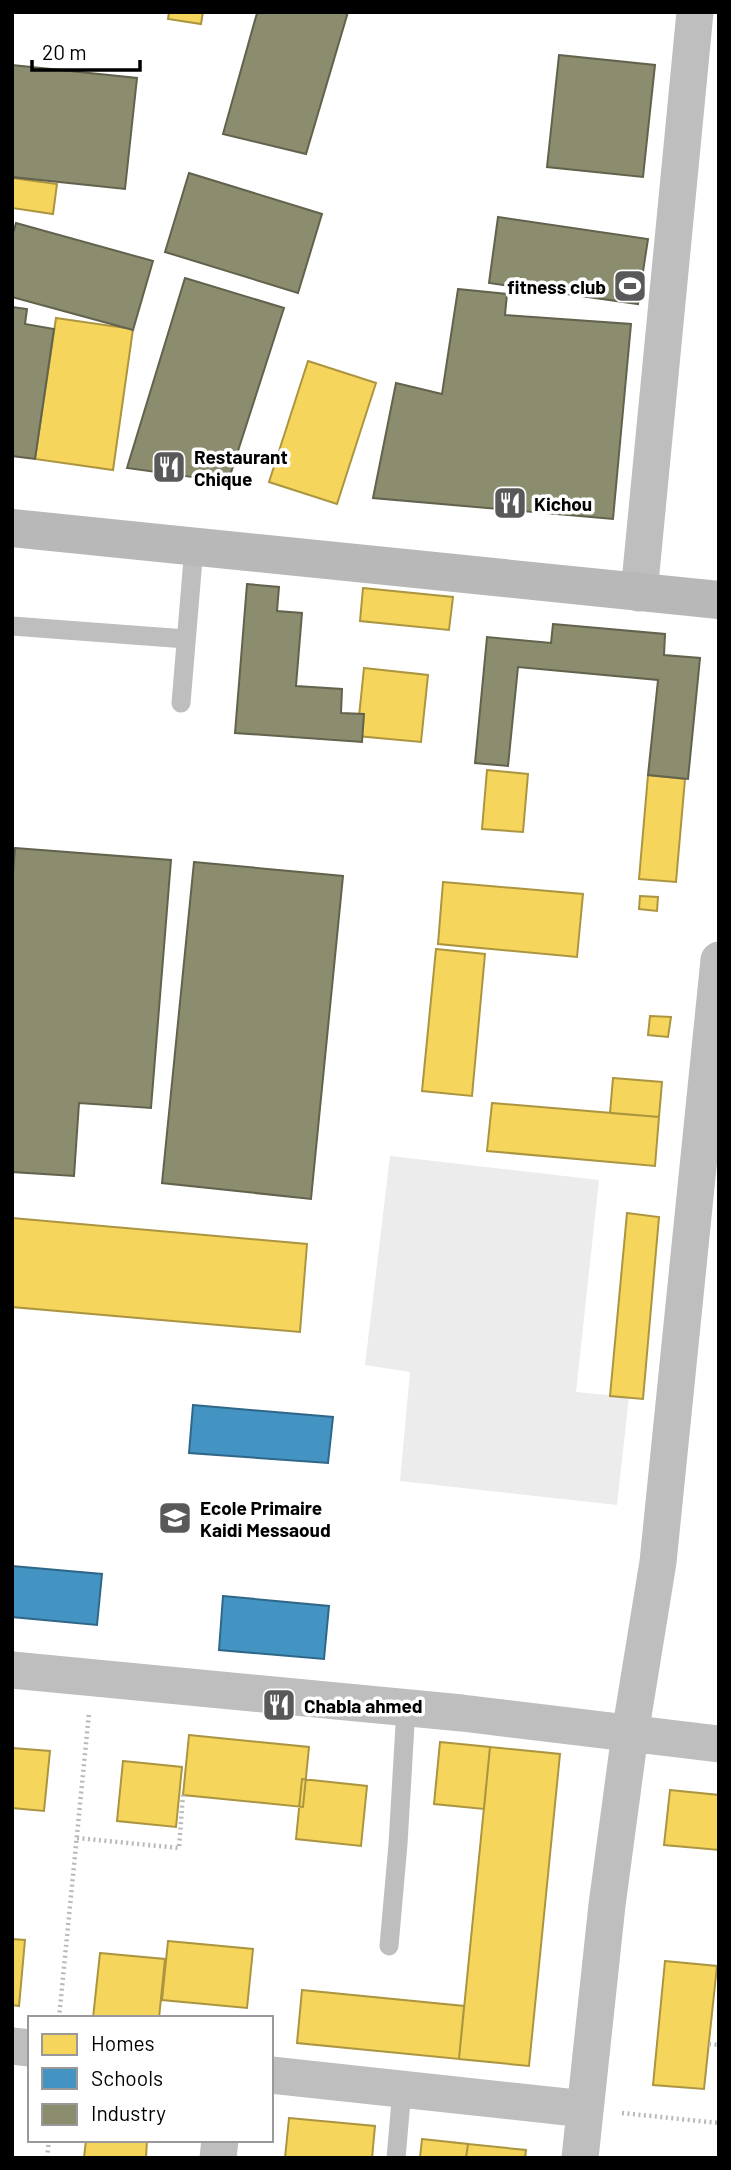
<svg xmlns="http://www.w3.org/2000/svg" width="731" height="2170" viewBox="0 0 731 2170" font-family="Barlow,sans-serif">
  <rect width="100%" height="100%" fill="#fff"/>
  <path fill="#ececec" d="M390 1156 599 1180 576 1392 629 1397 617 1505 400 1481 410 1372 365 1365Z"/>
  <path fill="#f6d55c" stroke="#ac9540" stroke-width="2" d="M169 12H203L201 24 168 19Z
    M12 178 57 184 53 214 12 208Z
    M56 318 133 329 113 470 35 459Z
    M308 361 376 383 337 504 269 482Z
    M363 588 453 597 449 630 360 621Z
    M364 668 428 675 421 742 357 736Z
    M487 770 528 774 523 832 482 829Z
    M648 775 685 779 676 882 639 879Z
    M443 882 583 894 577 957 438 944Z
    M640 896 658 897 657 911 639 909Z
    M436 949 485 954 472 1096 422 1091Z
    M650 1016 671 1017 668 1037 648 1035Z
    M613 1078 662 1082 659 1117 610 1113Z
    M492 1103 659 1117 655 1166 487 1151Z
    M627 1213 659 1217 643 1399 610 1396Z
    M12 1218 307 1244 300 1332 12 1307Z
    M189 1735 309 1747 303 1807 183 1795Z
    M440 1742 490 1747 484 1809 434 1804Z
    M490 1747 560 1754 529 2066 459 2059Z
    M12 1748 50 1751 44 1811 12 1808Z
    M123 1761 182 1767 176 1827 117 1821Z
    M302 1779 367 1786 361 1846 296 1839Z
    M670 1790 719 1795V1850L664 1845Z
    M12 1939 25 1940 19 2006 12 2005Z
    M168 1941 253 1949 247 2008 162 2000Z
    M100 1953 165 1959 159 2018H93Z
    M665 1961 717 1966 704 2089 653 2085Z
    M302 1990 464 2006 459 2059 297 2043Z
    M289 2118 375 2126 372 2158H285Z
    M422 2139 468 2144 466 2158H420Z
    M86 2140H147L146 2158H84Z
    M468 2144 526 2150 525 2158H466Z"/>
  <path fill="#4393c3" stroke="#2f6788" stroke-width="2" d="M193 1405 333 1417 328 1463 189 1453Z
    M12 1566 102 1574 97 1625 12 1617Z
    M223 1596 329 1606 324 1659 219 1650Z"/>
  <path fill="#8c8c6e" stroke="#62624d" stroke-width="2" d="M253 12H348L306 154 223 134 257 13Z
    M559 55 655 65 643 177 547 167Z
    M12 65 137 78 125 189 12 177Z
    M189 173 322 214 298 293 165 252Z
    M498 217 648 239 638 304 489 283Z
    M16 223 153 261 133 330 12 297V237Z
    M185 278 284 308 228 482 127 468Z
    M458 289 507 294 505 315 631 324 613 519 373 498 396 383 442 394Z
    M12 307 27 309 25 324 54 329 35 459 12 456Z
    M247 584 279 587 277 611 302 613 296 686 342 689 341 713 364 714 362 742 235 733Z
    M553 624 665 634 664 655 700 658 688 779 648 775 658 680 518 667 508 766 475 763 487 637 551 643Z
    M15 848 171 860 151 1108 79 1103 74 1176 12 1172V886Z
    M194 862 343 876 311 1199 162 1183Z"/>
  <g fill="none" stroke-linecap="round" stroke-linejoin="round">
    <path stroke="#b9b9b9" stroke-width="4.5" stroke-dasharray="2 3.5" stroke-linecap="butt" d="M77 1838 179 1848 183 1795
      M59 2018 89 1713
      M709 2044 719 2045
      M622 2113 719 2123
      M47 2158 49 2140"/>
    <path stroke="#bebebe" stroke-width="19" d="M12 626 186 639
      M181 703 194 547
      M389 1946 398 1844 406 1708
      M396 2158 402 2090"/>
    <path stroke="#bebebe" stroke-width="37" d="M639 593 695 12
      M12 1670 462 1713 719 1744
      M12 2046 30 2048
      M271 2075 585 2109
      M218 2158 220 2140
      M580 2158 607 1905 630 1734 658 1562 719 960"/>
    <path stroke="#b8b8b8" stroke-width="38" d="M12 528 719 600"/>
  </g>
  <defs>
    <symbol id="stadium-square" viewBox="-11 -11 22 22"><rect x="-9" y="-9" width="18" height="18" rx="4" fill="#595959" stroke="#fff"/><path d="M0-5a6.5 5 0 1 0 0 10a6.5 5 0 1 0 0-10ZM-3.5-1.8h7v3.6h-7Z" fill="#fff"/></symbol>
    <symbol id="restaurant-square" viewBox="-11 -11 22 22"><rect x="-9" y="-9" width="18" height="18" rx="4" fill="#595959" stroke="#fff"/><path d="M-5-6h1v4h1v-4h1v4h1v-4h1v5L-1.5 .5V6h-2V.5L-5-1ZM5-6V6H3V1.5H1.5Q1.5-4 5-6Z" fill="#fff"/></symbol>
    <symbol id="school-square" viewBox="-11 -11 22 22"><rect x="-9" y="-9" width="18" height="18" rx="4" fill="#595959" stroke="#fff"/><path d="M0-5L7-2L0 1L-7-2ZM-4 1L0 2.5L4 1V4Q0 6-4 4Z" fill="#fff"/></symbol>
  </defs>
  <g fill-rule="evenodd">
    <use href="#stadium-square" x="611" y="267" width="38" height="38"/>
    <use href="#restaurant-square" x="150" y="448" width="38" height="38"/>
    <use href="#restaurant-square" x="491" y="484" width="38" height="38"/>
    <use href="#school-square" x="156" y="1499" width="38" height="38"/>
    <use href="#restaurant-square" x="260" y="1686" width="38" height="38"/>
  </g>
  <g text-anchor="middle" dominant-baseline="central" stroke-width="7" stroke-linejoin="round" paint-order="stroke">
    <g font-size="19" font-weight="bold" fill="#000" stroke="#fff" text-anchor="start">
      <text x="606" y="286" text-anchor="end">fitness club</text>
      <text x="194" y="456">Restaurant<tspan x="194" dy="22">Chique</tspan></text>
      <text x="534" y="503">Kichou</text>
      <text x="200" y="1507">Ecole Primaire<tspan x="200" dy="22">Kaidi Messaoud</tspan></text>
      <text x="304" y="1705">Chabla ahmed</text>
    </g>
  </g>
  <rect width="731" height="2170" fill="none" stroke="#000000" stroke-width="28"/>
  <rect x="28" y="2016" width="245" height="126" fill="#ffffff" stroke="#999999" stroke-width="2"/>
  <rect x="42" y="2034" width="35" height="21" fill="#f6d55c" stroke="#999999" stroke-width="2"/>
  <text x="91" y="2051" font-size="21" fill="#000000">Homes</text>
  <rect x="42" y="2068" width="35" height="21" fill="#4393c3" stroke="#999999" stroke-width="2"/>
  <text x="91" y="2086" font-size="21" fill="#000000">Schools</text>
  <rect x="42" y="2104" width="35" height="21" fill="#8c8c6e" stroke="#999999" stroke-width="2"/>
  <text x="91" y="2121" font-size="21" fill="#000000">Industry</text>
  <path d="M32 60v10h108v-10" fill="none" stroke="#000000" stroke-width="3.5"/>
  <text x="42" y="60" font-size="21" fill="#000000" stroke="#ffffff" stroke-width="5" paint-order="stroke">20 m</text>
</svg>
